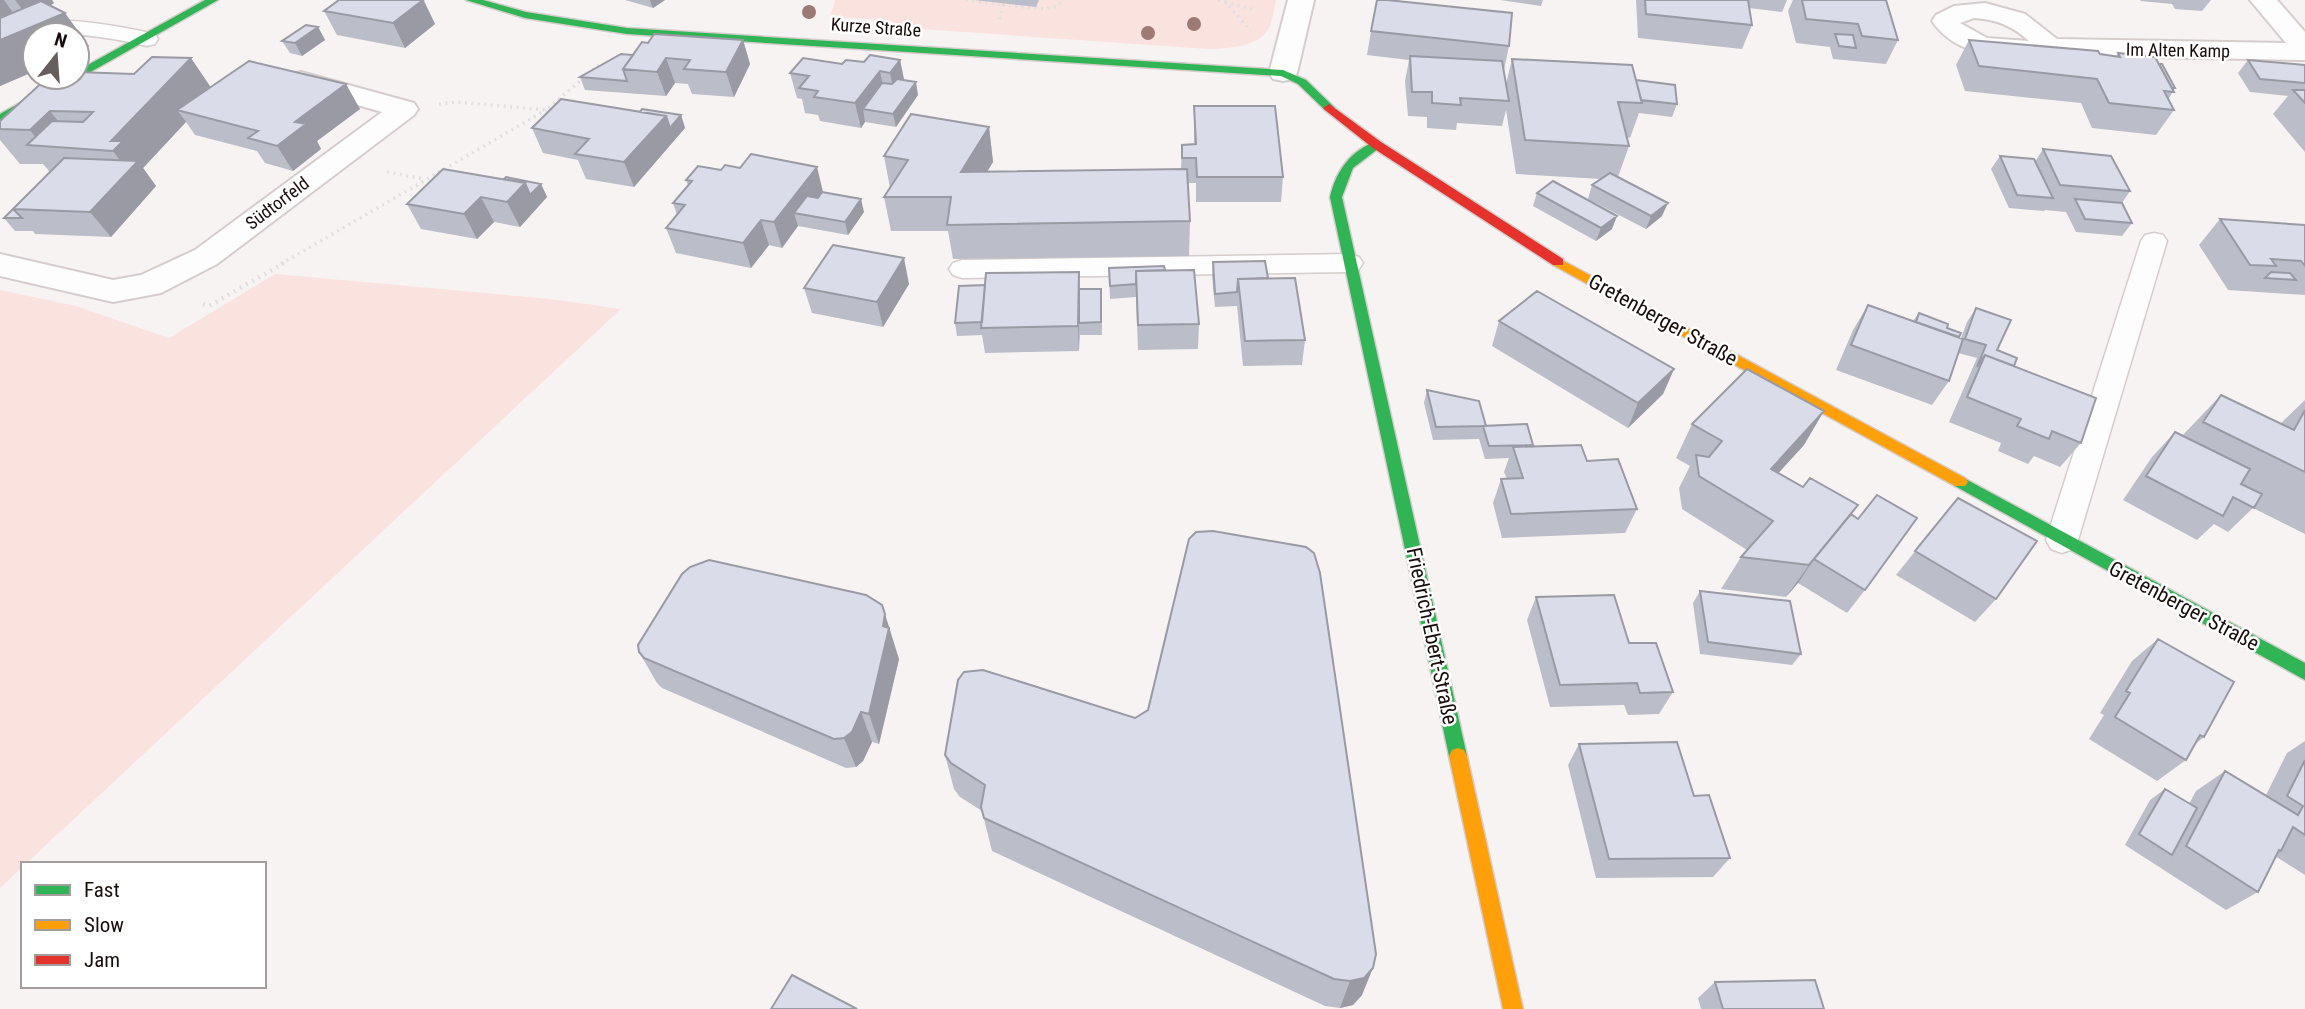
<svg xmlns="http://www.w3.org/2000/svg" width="2305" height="1009" viewBox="0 0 2305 1009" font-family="'Roboto Condensed',sans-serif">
  <rect width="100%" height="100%" fill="#f8f3f3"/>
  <path fill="#fae3df" d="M835 0H1276C1274 9 1273 20 1269 28 1261 47 1224 49 1207 49L907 28 887 20 830 17Z
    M275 274 550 299 621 309 0 888V290L76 306 169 338Z"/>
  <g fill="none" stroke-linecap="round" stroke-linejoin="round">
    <defs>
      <path id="lane" d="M38 20C78 19 116 25 155 34L158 39 155 44 147 46C97 34 51 30 0 38V24Z
        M2154 233 2163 235 2167 241 2078 540 2073 549 2062 553 2051 549 2046 540 2141 241 2145 235Z
        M1350 254 1359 257 1363 263 1359 269 1350 272 962 278 953 275 949 269 953 263 962 260Z"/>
      <path id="street" d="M1288 0H1314L1297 73 1293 79 1283 81 1273 79 1269 73Z
        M2250 0H2277L2305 32V60L2050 55C2009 61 1957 58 1932 21L1936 15 1954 6 1985 3 2025 14 2057 39 2286 43ZM1974 18C1996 19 2013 26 2029 41L1987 38 1960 23Z
        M301 72 414 103 418 109 414 115 217 264 161 293 113 302 0 276V254L113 280 141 275 195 250 382 112 291 86 287 80 291 74Z"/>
      <path id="fast" d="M205 0H218L0 123V114L67 77H77V71Z
        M466 0H483L526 12 627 28 1283 70 1306 80 1335 108 1329 112 1325 110 1298 84 1281 76 627 34 525 18Z
        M1377 141 1383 145 1353 168 1342 197 1467 756 1464 762 1458 764 1452 762 1449 756 1330 197C1336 171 1351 150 1377 141Z
        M1960 476 2305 663V680L1955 486 1952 482Z"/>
      <path id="slow" d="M1558 258 1965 478 1968 482 1965 486H1955L1553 265V259Z
        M1458 748 1464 750 1467 756 1523 1009H1503L1449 756 1452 750Z"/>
      <path id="jam" d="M1329 104 1381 142 1563 259V265H1553L1373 148 1325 110 1323 108Z"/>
    </defs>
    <use href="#lane" stroke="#d5cdcb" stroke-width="3"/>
    <use href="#street" stroke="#d5cdcb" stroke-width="4"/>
    <use href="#fast" stroke="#d5cdcb" stroke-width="3"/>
    <use href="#slow" stroke="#d5cdcb" stroke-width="3"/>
    <use href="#jam" stroke="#d5cdcb" stroke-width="3"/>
    <path stroke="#e1dfdf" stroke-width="3.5" stroke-dasharray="2 4.5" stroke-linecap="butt" d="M966 0 1004 5
      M1218 0 1225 2 1251 31
      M1225 2 1255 10
      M999 19 1004 5 1045 9 1058 6 1062 0
      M439 104 457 102 546 110 599 65
      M387 172 424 179
      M281 264 546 110"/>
    <path stroke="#e1dfdf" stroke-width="4.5" stroke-dasharray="2 5" stroke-linecap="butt" d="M203 304 209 306 284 263"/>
    <use href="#lane" fill="#fefdfd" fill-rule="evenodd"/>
    <use href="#street" fill="#fefdfd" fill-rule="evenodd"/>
    <use href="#fast" fill="#30b455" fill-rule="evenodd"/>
    <use href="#slow" fill="#ff9f0a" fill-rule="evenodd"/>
    <use href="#jam" fill="#e5322d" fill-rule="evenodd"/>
  </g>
  <g fill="#9d7a73">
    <circle cx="809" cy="12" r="7"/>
    <circle cx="1194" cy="24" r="7"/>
    <circle cx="1148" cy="33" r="7"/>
  </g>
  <path fill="#bbbdc8" d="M0 0H52L54 3 51 5 89 46 77 52V35H35V71L0 86V18L8 15Z
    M339 0H424L435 24 405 48 337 35 324 11Z
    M625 0H665L653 8Z
    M974 0H1039L1036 7Z
    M1500 0H1543L1541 6Z
    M1636 0H1787L1782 12 1749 8 1752 25 1742 49 1638 38Z
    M1793 0H1886L1898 40 1886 64 1833 59 1830 47 1796 43 1788 11Z
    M2140 0H2211L2202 11 2175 9 2172 4 2141 1Z
    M318 27 325 40 302 56 290 53 282 41Z
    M1371 31 1509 46 1504 70 1506 84 1512 59 1636 80 1677 104 1672 117 1639 113 1630 138 1627 137 1629 146 1618 177 1662 216 1646 229 1588 199 1592 185 1601 179 1516 174 1506 110 1502 126 1457 123 1456 130 1427 128V117L1408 116 1405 81 1409 60 1367 55Z
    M743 40 750 64 734 97 692 94 688 84 675 83 666 96 585 90 580 77 633 55 648 43Z
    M1969 40 2116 56 2118 53 2159 64 2175 88 2168 100 2174 110 2156 135 2092 128 2081 103 1965 91 1956 65Z
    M900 60 904 80 918 95 896 127 865 122 861 128 820 121 818 115 805 113 802 99 797 98 790 73 842 64Z
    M2248 60 2305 65V152L2273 114 2288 96 2250 92 2238 73Z
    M134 74 211 87 360 109 317 141 321 149 293 171 265 163 257 151 195 135 186 122 143 168 156 186 111 237 35 234 33 231H15L4 218 50 172 43 164H20L0 140V121Z
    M1194 106 1283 177 1281 202H1196V183H1188L1190 221 1189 256 953 259 948 231H891L884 197 890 188 884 156 989 127 993 162 987 172 1181 169 1182 145 1194 144Z
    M640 112 681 115 685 128 634 187 586 179 578 160 543 153 532 128Z
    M2043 149 2130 191 2122 203 2132 223 2122 236 2076 232 2066 212 2045 210 2044 211 2009 208 1991 169 2000 156 2035 162Z
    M504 179 541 184 547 197 520 227 494 222 477 239 421 229 407 204Z
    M686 180 823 192 864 212 848 235 798 226 782 248 769 245 751 268 676 253 666 228 677 215 673 203 688 185Z
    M1537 193 1612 229 1596 241 1533 206Z
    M2220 219 2305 225V295L2228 290 2199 245Z
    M1213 262 1268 278 1305 340 1302 365 1243 366 1237 306 1215 307 1212 276Z
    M1109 268 1165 270 1199 324 1198 349 1138 350 1136 297 1110 299Z
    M909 284 883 327 812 313 804 288Z
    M1080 289 1102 302V335H1080L1079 351 985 353 982 335 957 336 955 323Z
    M1868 305 1913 321 1919 313 1947 328 1961 338 1967 322 1976 308 1997 350 2014 366 2081 443 2060 467 2034 456 2028 464 1998 451 2001 443 1949 422 1977 358 1958 353 1949 381 1932 405 1836 370 1853 330Z
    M1499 321 1674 369 1663 394 1628 428 1492 346Z
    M1427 390 1486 426 1533 445 1532 446 1587 461 1637 509 1625 533 1502 538 1493 503 1501 479H1507L1504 472 1509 458 1485 459 1479 439 1433 440 1424 403Z
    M2221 395 2281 423 2305 400V534L2253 508 2228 532 2214 524 2197 540 2123 500 2152 457 2175 432 2182 436Z
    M1692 424 1804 445 1778 473 1803 487 1858 505 1851 514 1865 590 1847 613 1798 583 1786 597 1721 589 1741 557 1747 550 1682 509 1679 488 1690 466 1676 458Z
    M1958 498 1996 599 1975 622 1896 575Z
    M1700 591 1801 654 1792 665 1700 654 1693 603Z
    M1536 597 1629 643 1673 692 1659 714 1628 715 1624 705 1550 707 1527 620Z
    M2158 639 2204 737 2195 744 2186 760 2157 781 2089 739 2104 715 2100 713 2132 661Z
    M639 652 899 659 879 744 872 742 863 761 856 767 846 768 662 688 657 683Z
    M1135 718 1362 995 1353 1005 1340 1008 1325 1006 992 851 982 811 960 797 954 789 945 755Z
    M2305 741V875L2275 856 2258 892 2226 910 2125 845 2150 800 2165 789 2189 804 2196 791 2225 771 2266 795 2287 753Z
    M1579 744 1694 796 1730 858 1713 877 1596 878 1568 765Z
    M1715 982 1824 1009H1701L1698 998Z"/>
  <path fill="#999aa3" d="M0 0H4L14 14 0 17Z
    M15 0H52L54 3 29 18Z
    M423 0 435 24 405 48 393 23Z
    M650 0H665L653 8Z
    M65 13 89 46 77 52V35H35V71L0 86V40Z
    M318 27 325 40 302 56 295 43Z
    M743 40 750 64 734 97 726 72Z
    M191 58 214 92 177 110 186 122 143 168 156 186 111 237 90 212 128 171 113 151 111 141Z
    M666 58 675 83 666 96 657 72Z
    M900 60 905 84 895 97 890 73Z
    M880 71 885 96 863 109 865 122 861 128 855 103Z
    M916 82 918 95 896 127 893 114Z
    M346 84 360 109 317 141 321 149 293 171 277 146 295 122Z
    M50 111 77 145 42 146 30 130Z
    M681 115 685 128 634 187 624 162 666 116Z
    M989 127 993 162 966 206 961 172Z
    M817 167 823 192 806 215 794 213 798 226 782 248 774 222Z
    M525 183 541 184 547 197 520 227 507 202Z
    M481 197 494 222 477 239 464 214Z
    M861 199 864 212 848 235 845 222Z
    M1668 203 1662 216 1646 229 1651 216Z
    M1617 216 1612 229 1596 241 1601 228Z
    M761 220 769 245 751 268 743 243Z
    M904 258 909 284 883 327 877 302Z
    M1079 272 1080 297 1079 323V351L1078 326Z
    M1674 369 1663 394 1628 428 1638 403Z
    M1824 411 1804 445 1752 502 1771 469Z
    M1858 505 1835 538 1814 559 1798 583 1786 597 1809 565Z
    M885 614 899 659 879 744 869 714Z
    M861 712 872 742 863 761 856 767 844 738Z
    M1373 968 1362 995 1353 1005 1340 1008 1350 981Z"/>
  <path fill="#dadce9" stroke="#999aa3" stroke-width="2" d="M339 0H423L393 23 324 11Z
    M1377 0H1387L1512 13 1509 46 1371 31Z
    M1645 0H1748L1752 25 1646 14Z
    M1802 0H1886L1898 40 1862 36 1858 24 1806 19Z
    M41 1 65 13 0 40V18Z
    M306 25 318 27 295 43 282 41Z
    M654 34 743 40 726 72 684 69 690 60 666 58 657 72 623 69 642 42 648 43Z
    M1835 34 1853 35 1856 48 1839 46Z
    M1969 40 2098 51 2100 54 2120 57 2118 53 2155 57 2174 92 2164 91 2174 110 2109 103 2097 79 1979 66Z
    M621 54 633 55 623 69 627 81 580 77Z
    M870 55 900 60 890 73 880 71 855 103 814 97 818 91 799 88 809 76 790 73 803 58 842 64 846 60 864 62Z
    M1410 56 1502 61 1509 101 1460 98 1461 105 1432 103V92H1412Z
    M152 57 191 58 111 141H123L113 151 27 145 52 121 83 122 93 112 50 111 30 130 0 129V121L48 77H77V72L134 74Z
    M1512 59 1632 65 1642 103 1618 102 1629 146 1525 140Z
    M2248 60 2305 65V83L2260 79Z
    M249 61 346 84 295 122 306 124 277 146 248 138 258 131 177 110Z
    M2159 64H2162L2175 88H2172Z
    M897 79 916 82 893 114 863 109 882 83 892 84Z
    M1636 80 1675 85 1677 104 1641 100Z
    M2293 90H2305V103Z
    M561 99 666 116 624 162 575 154 589 139 532 128Z
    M1194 106H1275L1283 177H1197L1196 158H1182V145L1196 144Z
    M642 109 681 115 670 128 666 116 640 112Z
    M911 114 989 127 961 172 1187 169 1190 221 947 225 951 197H884L908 160 884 156Z
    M2043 149 2111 156 2130 191 2060 185Z
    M751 154 817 167 774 222 761 220 743 243 666 228 685 205 673 203 692 181 686 180 698 166 721 170 725 165 740 168Z
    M2000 156 2034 159 2053 198 2017 195Z
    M64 158 138 161 90 212 13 209Z
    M443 169 525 183 507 202 481 197 464 214 407 204Z
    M1610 173 1668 203 1651 216 1592 185Z
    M506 177 541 184 530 195 525 183 504 179Z
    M1553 181 1617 216 1601 228 1537 193Z
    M822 192 861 199 845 222 794 213 807 196 818 198Z
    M27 195 13 209 22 218H4Z
    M2075 199 2122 203 2132 223 2085 219Z
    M2220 219 2305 225V266L2301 261 2271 259 2276 266 2250 265Z
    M833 245 904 258 877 302 804 288Z
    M1265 261 1268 278 1238 279 1237 292 1215 294 1213 262Z
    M1164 266 1165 270 1136 271V284L1110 286 1109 268Z
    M1194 270 1199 324 1138 325 1136 271Z
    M1079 272 1078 326 981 328 986 273Z
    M2271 272 2290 273 2296 280 2265 278Z
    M1295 278 1305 340 1245 341 1238 279Z
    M985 285 982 322 955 323 959 286Z
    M1079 289H1101V322L1079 323Z
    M1537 291 1674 369 1638 403 1499 321Z
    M1868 305 1963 339 1949 381 1851 345Z
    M1976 308 2011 320 1997 350 2017 358 2014 366 1985 355 1977 367 1986 345 1965 339Z
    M1919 313 1948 324 1947 328 1961 333 1959 337 1916 322Z
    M1985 355 2096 398 2081 443 2052 431 2049 439 2017 426 2021 419 1967 397Z
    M1747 369 1824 411 1771 469 1803 487 1810 478 1858 505 1809 565 1741 557 1773 521 1699 476 1696 455 1709 457 1722 441 1692 424Z
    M1427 390 1479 401 1486 426 1436 427Z
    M2221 395 2294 430 2305 410V472L2203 422Z
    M1527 424 1533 445 1489 446 1483 426Z
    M2175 432 2250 469 2241 484 2262 494 2254 508 2233 497 2223 516 2146 476Z
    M1581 445 1587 461 1618 459 1637 509 1511 514 1501 479 1523 478 1513 447Z
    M1877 495 1917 518 1865 590 1814 559 1851 514 1858 519Z
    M1958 498 2037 541 1996 599 1915 551Z
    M1213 531 1306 547 1314 553 1320 573 1376 954 1373 968 1364 978 1350 981 1334 979 984 818 981 807 985 785 951 763 945 755 958 680 964 672 983 670 1135 718 1148 710 1189 539 1196 532Z
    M709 560 866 595 882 605 885 614 883 626 889 628 869 714 861 712 852 732 844 738 834 739 644 658 639 652 638 645 682 574 690 567Z
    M1700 591 1790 601 1801 654 1708 642Z
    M1614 595 1629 643H1656L1673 692 1640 693 1637 683 1560 685 1536 597Z
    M2158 639 2234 682 2204 737 2200 735 2186 760 2115 717 2130 693 2126 691Z
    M1677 742 1694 796 1709 795 1730 858 1609 859 1579 744Z
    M2305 760V835L2293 827 2281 851 2279 850 2258 892 2186 846 2225 771 2298 815 2303 806 2287 796Z
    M2165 789 2197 808 2172 855 2139 834Z
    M792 975 857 1009H771Z
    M1815 980 1824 1009H1723L1715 982Z"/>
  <g text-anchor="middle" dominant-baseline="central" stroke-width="5" stroke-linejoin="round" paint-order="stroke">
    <g font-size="18" fill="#180d0a" stroke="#fff">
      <text transform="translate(876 27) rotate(4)">Kurze Straße</text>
      <text transform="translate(2178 50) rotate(1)">Im Alten Kamp</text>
      <text transform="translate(277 203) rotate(-37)">Südtorfeld</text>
    </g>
    <g font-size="21" fill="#180d0a" stroke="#fff">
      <text transform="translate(1663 320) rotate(29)">Gretenberger Straße</text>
      <text transform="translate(2184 606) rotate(28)">Gretenberger Straße</text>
      <text transform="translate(1432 636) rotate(78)">Friedrich-Ebert-Straße</text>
    </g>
  </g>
  <rect x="21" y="862" width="245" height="126" fill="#ffffff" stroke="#a39e9d" stroke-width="2"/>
  <rect x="35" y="885" width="35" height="10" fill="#30b455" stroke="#a39e9d" stroke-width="2"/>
  <text x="84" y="897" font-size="21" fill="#180d0a">Fast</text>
  <rect x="35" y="920" width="35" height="10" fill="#ff9f0a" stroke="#a39e9d" stroke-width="2"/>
  <text x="84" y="932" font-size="21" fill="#180d0a">Slow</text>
  <rect x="35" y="955" width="35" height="10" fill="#e5322d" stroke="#a39e9d" stroke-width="2"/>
  <text x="84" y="967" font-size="21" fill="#180d0a">Jam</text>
  <g transform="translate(56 56) rotate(17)"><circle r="33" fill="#ffffff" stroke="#a39e9d" stroke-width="2"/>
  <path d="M0-5L12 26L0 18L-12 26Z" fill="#665e5c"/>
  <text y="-10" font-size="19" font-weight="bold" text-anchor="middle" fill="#180d0a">N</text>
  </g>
</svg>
